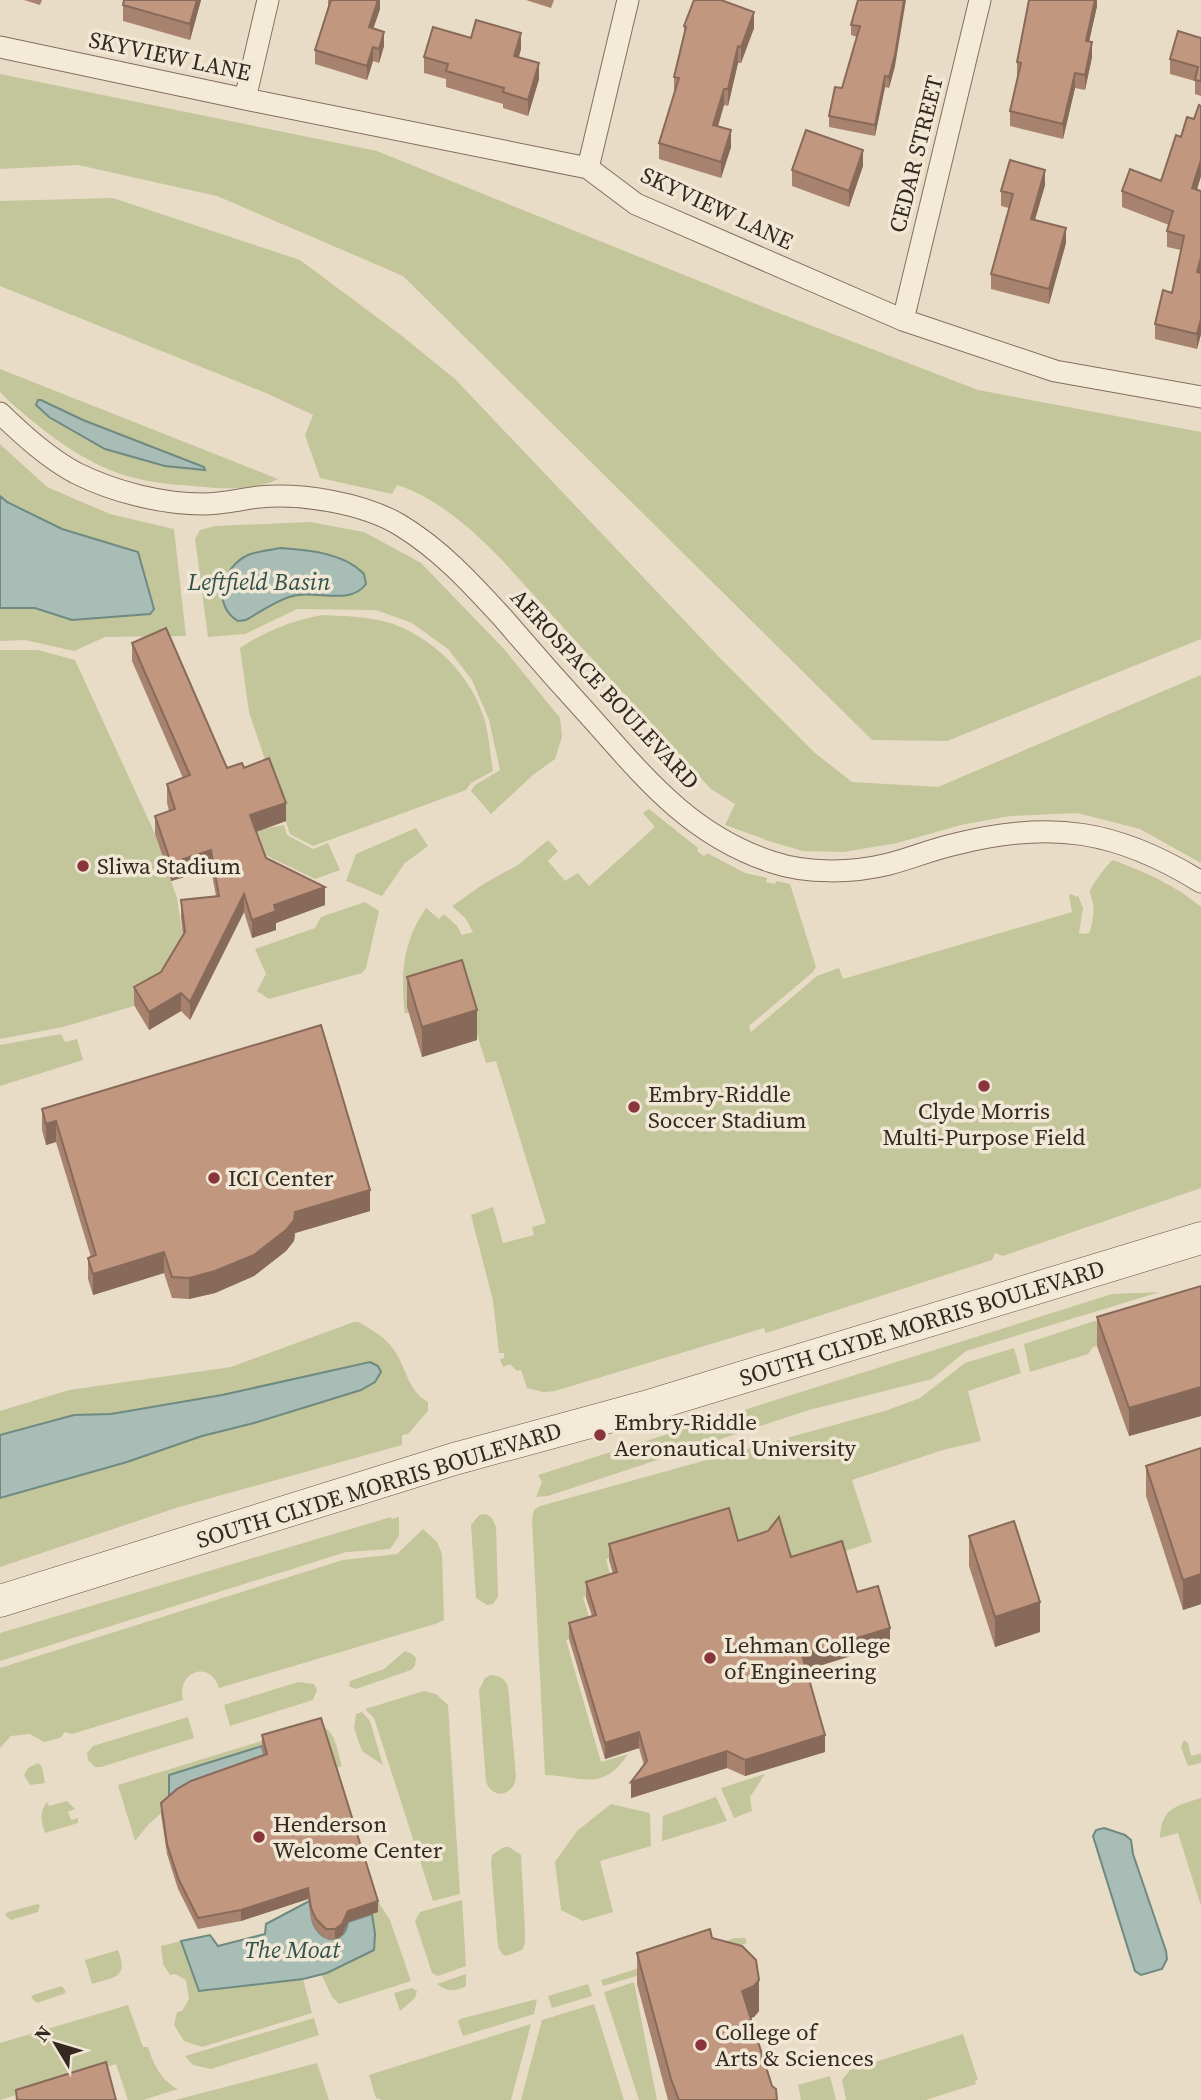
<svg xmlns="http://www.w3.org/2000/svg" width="1201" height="2100" viewBox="0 0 1201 2100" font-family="'Source Serif 4',serif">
  <rect width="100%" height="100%" fill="#e9dcc6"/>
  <path fill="#c3c59b" d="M0 74 377 151 761 306 978 390 1201 432V639L947 741 872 740 403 276 217 196 78 165 0 169Z
    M113 198 300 260 402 336 455 379 718 656 815 753 852 782 938 787 1201 675V863L1140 829 1077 813 1010 816 961 825 897 843 844 852 803 851 772 842 725 825 735 804 711 789 501 559C473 530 436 497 397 485L392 494 320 478 305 435 313 415 266 393 0 286V201Z
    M0 369 278 479C257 490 227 489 204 487 182 485 160 484 139 479 89 468 48 435 10 402L0 392Z
    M0 444 47 487 110 514 174 529 186 636 105 637 74 651 25 640 0 641Z
    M310 522 364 532 421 563 504 649 560 718 562 737 555 759 533 775 491 814 471 791 475 785 500 770 489 720 472 680 448 649 412 623 376 610 297 609 245 634 208 637 195 539 200 530 216 526Z
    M322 615C348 616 384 617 407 630 443 648 472 680 484 718 489 734 490 754 493 771L471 783 466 790 313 846 290 834 249 712 240 648C266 631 291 621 322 615Z
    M0 650H38L75 660 155 834 177 898 185 951 161 990 134 1006 63 1027 0 1039Z
    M649 809 698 848 697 851 704 856 707 853 745 873 767 878 766 882 775 884 776 881 790 884 816 967 813 972 749 1026 751 1032 817 976 839 968 843 979 1072 912 1069 896 1071 894 1077 897 1078 895 1083 908 1079 933 1086 934 1090 932C1092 923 1095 912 1093 903 1092 899 1090 896 1090 892 1090 887 1108 863 1113 860 1145 872 1175 885 1201 907V1188L1003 1256 995 1253 992 1260 766 1333 764 1328 555 1391 543 1392 527 1388 521 1370 517 1371 510 1364 503 1367 500 1359 504 1358V1353H499L493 1301 471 1215 493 1207 503 1243 534 1235 532 1227 546 1223 496 1061 486 1063 462 986 405 1014C400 974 403 941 426 908L439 919 444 914 457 926 462 935 473 932 466 919 452 906 485 883 518 865 548 840 558 851 548 861 565 881 578 873 589 886 655 827 643 813Z
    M284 825 287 835 313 849 328 843 340 870 315 879 265 855 257 830Z
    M416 828 428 846 405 863 382 896 346 881 356 854Z
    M365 902 379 911 366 968 362 973 269 999 257 991 266 974 255 949 315 928 321 917Z
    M61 1034 65 1042 77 1039 83 1060 0 1086V1045Z
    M1160 1292 966 1351 932 1379 809 1410 548 1496 536 1497 542 1482 538 1475 1112 1294Z
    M1162 1299 1200 1315 1093 1347 1088 1354 1030 1372 1024 1344Z
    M354 1322H359C370 1329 383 1336 391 1346 407 1365 406 1390 428 1402V1411L408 1434 402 1435V1445L179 1507 0 1567V1411L69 1390 231 1367Z
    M1014 1348 1021 1373 968 1391 981 1441 943 1450 852 1480 872 1542 793 1569 741 1552 729 1520 606 1559 614 1588 583 1597 593 1630 566 1640 601 1762 628 1754C602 1793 583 1776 545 1775L532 1519 534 1510 540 1506 885 1411 920 1398 965 1363Z
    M486 1514 492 1518 496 1527 498 1597 493 1604 487 1605 476 1598 471 1525 479 1515Z
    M391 1517 392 1519 399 1517V1536L390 1549 346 1552 0 1661V1633Z
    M423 1529 437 1542 442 1554 444 1620 435 1624 219 1688C211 1660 176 1670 183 1700L72 1734 65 1732 60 1738 44 1742 30 1734 11 1736 0 1748V1668L343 1560 397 1554Z
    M405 1651 412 1654 416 1658 415 1666 411 1670 356 1689 349 1686 350 1681 384 1669Z
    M491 1675C500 1676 504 1678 508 1686L516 1777C514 1796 493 1800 486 1782L479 1690 485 1678Z
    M298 1682 314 1684 317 1690 313 1700 230 1726 224 1705Z
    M424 1691 436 1694 448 1705 460 1894 433 1901 374 1718 365 1709Z
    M362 1712 370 1721 383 1765 362 1751 354 1728 356 1714Z
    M188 1717 194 1738 101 1767H95L88 1760 87 1753 93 1746Z
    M314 1725C335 1724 337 1750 342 1766L334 1769 320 1728 170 1775 169 1806 148 1825 135 1841 118 1785Z
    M1184 1740 1188 1743 1191 1756 1201 1753V1763L1188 1766 1181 1747Z
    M38 1763 42 1767 45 1783 30 1785 24 1775 28 1768Z
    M765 1774 750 1797 752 1811 734 1818 721 1788Z
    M716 1797 727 1821 662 1841 663 1816Z
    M1201 1798V1906L1178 1833 1160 1838C1161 1808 1176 1806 1201 1798Z
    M67 1801 75 1809 68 1812 71 1820 78 1818V1823L45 1833C41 1821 39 1813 47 1802L49 1806Z
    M611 1804 650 1813 651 1846 600 1861 613 1912 583 1921 561 1910 555 1862 577 1831Z
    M504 1847H509L521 1855 525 1931V1944L522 1950 506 1956 502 1954 498 1947 491 1862 492 1855Z
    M372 1892 390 1920 411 1981 339 2004 332 1997 321 1974 327 1973 375 1934 372 1914Z
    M462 1900 466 1966 438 1976 432 1973 415 1921 420 1912Z
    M37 1904 40 1905 38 1912 11 1920 5 1915 8 1912Z
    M735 1938H745L747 1943 603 1986 601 1980Z
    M181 1941 199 1991 303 1979 312 2013 202 2047 184 2041 174 2025 177 2012 182 2011 189 1999 186 1980 175 1974 170 1975 163 1964 161 1946Z
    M118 1950C129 1978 115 1977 92 1984L85 1960Z
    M466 1974V1986C455 1992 447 1992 437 1984Z
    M634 1982 657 2100H639L604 1992Z
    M588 1984 592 1996 552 2008 548 1996Z
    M62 1986 66 1992 63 1994 37 2003 31 1998 33 1995Z
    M412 1988 417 1991 415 1998 400 2011 394 1993Z
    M537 1999 534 2014 463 2036 458 2022 460 2019Z
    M594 2004 624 2100H521L542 2020Z
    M128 2005 143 2047H148C153 2063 161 2081 178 2089L143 2100H128L116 2064 0 2100V2043Z
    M314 2018 319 2035 211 2069 193 2065 185 2056Z
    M531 2024 511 2100H382L376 2098 369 2075Z
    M963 2034 978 2080 975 2081 976 2084 926 2100H846L842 2080 850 2070Z
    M317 2063 329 2100H175Z
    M830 2076 836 2100H801L798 2085Z"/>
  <path fill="#a7bdb5" stroke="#6f8a81" stroke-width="2" d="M38 400H41L83 420 204 467 205 470 165 466 105 449 49 417 36 405Z
    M0 496 7 502 62 529 138 552 154 609 150 614 72 620 35 608H0Z
    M281 548C309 550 344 553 364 574L366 584C349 607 314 588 289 597 274 602 260 612 246 620L238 621C211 605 222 567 248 555 258 551 270 550 281 548Z
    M370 1362 378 1366 381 1372 375 1382 361 1390 254 1423 202 1436 127 1462 0 1498V1435L74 1415 111 1414 222 1395Z
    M262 1746 267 1765 169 1806V1775Z
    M1104 1828 1125 1835 1131 1840 1133 1854 1166 1951 1167 1959 1162 1969 1141 1975 1135 1971 1093 1836 1096 1830Z
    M313 1899C312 1907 310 1915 313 1923 321 1943 344 1946 348 1922L372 1914 375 1934 374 1950 327 1973 303 1979 199 1991 181 1941 210 1935 218 1946 265 1934 266 1924Z"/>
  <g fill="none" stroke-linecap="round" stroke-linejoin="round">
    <defs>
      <path id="minor" d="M0 47 245 99 588 168 636 204 903 320 1055 371 1201 397
        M245 99 268 0
        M588 168 628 0
        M903 320 980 0
        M0 413C23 435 48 458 76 473 114 492 162 504 204 504 222 504 241 499 259 497 302 493 363 503 400 525 441 550 471 583 503 618 533 653 564 688 595 722 648 782 693 836 772 862 807 874 853 873 889 864 912 858 933 849 956 844 1051 820 1117 830 1201 882"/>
      <path id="secondary" d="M0 1601 454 1459 645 1407 1201 1238"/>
    </defs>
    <use href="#minor" stroke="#826f5e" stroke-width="23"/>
    <use href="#secondary" stroke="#645041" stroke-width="33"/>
    <use href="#minor" stroke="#f4ead8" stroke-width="21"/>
    <use href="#secondary" stroke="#f4ead8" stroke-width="32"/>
  </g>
  <path fill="#a7826e" d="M24 0H42L40 5Z
    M124 0H201L190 40 123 21V5Z
    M328 0H380V9L373 29 384 46 379 63 373 61 367 80 315 64V50L328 7Z
    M526 0H554L551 8Z
    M858 0 895 66 889 88 885 87 875 136 829 127V116L842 88 857 37 851 35V25Z
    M1097 0V6L1089 42 1092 57 1085 90 1075 88 1063 139 1010 126V111L1018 77 1017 76V62Z
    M684 26 754 28 741 63H738L728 106 724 105 718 127 731 147 721 178 659 159V143L674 93V77L684 36Z
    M471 38 521 49 519 57 539 79 528 116 503 108V104L446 87V79L424 73V57Z
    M1201 38V96L1195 94V81L1170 74V59Z
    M1201 106V176L1197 190 1201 191V334L1197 349 1155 339V324L1172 293 1181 250 1167 247V231L1169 225 1122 207V191L1161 181Z
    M863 166 849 207 792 186V170Z
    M1045 185 1035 220 1066 243 1049 304 991 289V274L1009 208 1001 206V191Z
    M132 643 227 768H244L286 821 256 832 266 858 325 905 276 923V930L252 938 244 912 190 1020 181 1011 149 1030 134 1005V987L161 972 183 935 181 918V900L216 896 211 869 171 881 155 834V816L169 811 167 803V784L183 778 132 661Z
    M407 977 477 1040 422 1057 407 1007Z
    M42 1109 370 1211 295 1233 294 1241 286 1251 254 1276 215 1293 189 1299 172 1298 164 1273 93 1295 88 1279V1258L91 1257 56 1142 46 1145 42 1130Z
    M1201 1286V1416L1129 1436 1097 1346V1317Z
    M1201 1448V1604L1183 1610 1146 1496V1466Z
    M969 1536 1040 1632 995 1647 969 1566Z
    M738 1541 791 1557 857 1592 890 1644 806 1670 825 1752 745 1776 727 1768 631 1798 644 1765 639 1748 605 1759 569 1639V1623L592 1616 586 1598V1582L613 1574 609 1560V1544Z
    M262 1735 378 1912 348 1922 342 1935 335 1940 326 1939 316 1930 311 1919 308 1899 241 1921 198 1929 178 1889 167 1854 161 1814V1803L264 1755 262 1746Z
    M712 1938 759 2011 754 2017 750 2018 772 2086 777 2100H668L637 1984V1953Z"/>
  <path fill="#886a5a" d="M197 0H201L190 40V24Z
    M378 0H380V9L369 41V27Z
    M904 0H906L895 66 889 88V77Z
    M1095 0H1097V6L1086 55V41Z
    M754 12V28L741 63V47Z
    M384 32V46L379 63V49Z
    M521 33V49L514 72V56Z
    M1092 42V57L1085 90V75Z
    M738 46V63L728 106V89Z
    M373 47V61L367 80V66Z
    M539 63V79L528 116V100Z
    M1075 73V88L1063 139V124Z
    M885 76V87L875 136V125Z
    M724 89V105L713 141V125Z
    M731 130V147L721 178V162Z
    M863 150V166L849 207V191Z
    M1201 160V176L1192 204V188Z
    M1045 170V185L1031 233V219Z
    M1066 228V243L1049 304V289Z
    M1201 257V273L1197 272Z
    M1201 319V334L1197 349V334Z
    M286 803V821L250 834V815Z
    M211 850V869L171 881V863Z
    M325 887V905L276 923V930L252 938V920L274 905Z
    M244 894V912L190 1020V1002Z
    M181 993V1011L149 1030V1012Z
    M477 1010V1040L422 1057V1027Z
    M56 1121V1142L46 1145V1124Z
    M370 1190V1211L295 1233 294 1241 286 1251 254 1276 215 1293 189 1299V1278L295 1212Z
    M164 1252V1273L93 1295V1274Z
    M1201 1387V1416L1129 1436V1408Z
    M1201 1574V1604L1183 1610V1580Z
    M1040 1602V1632L995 1647V1617Z
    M890 1628V1644L802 1671V1655Z
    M639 1732V1748L605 1759V1743Z
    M825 1735V1752L745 1776V1760Z
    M727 1751V1768L631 1798V1782Z
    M308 1888V1899L241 1921V1910Z
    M378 1901V1912L348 1922 342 1935 335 1940V1929L348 1911Z
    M759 1980V2011L754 2017 742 2021V1991Z"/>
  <path fill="#c29780" stroke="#886a5a" stroke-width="2" d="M124 0H197L190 24 123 5Z
    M331 0H378L369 27 384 32 379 49 373 47 367 66 315 50Z
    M694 0H721L754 12 741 47 738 46 728 89H724L713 125 731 130 721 162 659 143 679 78 674 77 686 27 684 26Z
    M858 0H904L895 55 889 77 885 76 875 125 829 116 835 87 842 88 860 26 851 25Z
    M1029 0H1095L1086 41 1092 42 1085 75 1075 73 1063 124 1010 111 1021 63 1017 62Z
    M476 20 521 33 514 56 539 63 528 100 503 92 504 88 446 71 448 64 424 57 433 27 471 38Z
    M1178 31 1201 38V81L1195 80 1198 67 1170 59Z
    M1199 105 1201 106V160L1192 188 1201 191V257L1197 272 1201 273V319L1197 334 1155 324 1163 290 1172 293 1184 236 1167 231 1173 211 1122 191 1130 169 1161 181 1176 135 1181 137 1187 117 1194 119Z
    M806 130 863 150 849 191 792 170Z
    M1010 160 1045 170 1031 219 1066 228 1049 289 991 274 1013 194 1001 191Z
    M166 628 227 768 242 763 244 768 269 758 286 803 250 815 266 858 325 887 274 905 276 911 252 920 244 894 190 1002 181 993 149 1012 134 987 161 972 185 932 181 900 219 896 211 850 171 863 155 816 175 809 167 784 190 775 132 643Z
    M462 960 477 1010 422 1027 407 977Z
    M321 1025 370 1190 295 1212 294 1220 286 1230 254 1255 215 1271 189 1278 172 1277 164 1252 93 1274 88 1258 96 1255 56 1121 46 1124 42 1109Z
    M1201 1286V1387L1129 1408 1097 1317Z
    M1201 1448V1574L1183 1580 1146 1466Z
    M729 1508 738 1541 768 1531 779 1517 791 1557 842 1541 857 1592 878 1586 890 1628 802 1655 825 1735 745 1760 727 1751 631 1782 647 1761 639 1732 605 1743 569 1623 596 1615 586 1582 617 1572 609 1544Z
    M1014 1521 1040 1602 995 1617 969 1536Z
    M321 1718 378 1901 348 1911 342 1924 335 1929H326L316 1919 311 1908 308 1888 241 1910 198 1918 178 1878 167 1844 161 1803 177 1789 191 1781 267 1754 262 1735Z
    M710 1929 712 1938 742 1946 756 1960 759 1980 754 1986 742 1991 772 2086 776 2089 777 2100H679L671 2079 637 1953Z
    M106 2062 116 2100H17L16 2090Z"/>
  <g fill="#89353b" stroke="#f1e7d5" stroke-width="2.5">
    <circle cx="83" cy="866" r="7"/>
    <circle cx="984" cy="1086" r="7"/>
    <circle cx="634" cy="1107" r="7"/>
    <circle cx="214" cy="1178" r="7"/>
    <circle cx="600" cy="1435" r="7"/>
    <circle cx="710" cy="1658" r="7"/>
    <circle cx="259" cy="1837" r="7"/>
    <circle cx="701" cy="2045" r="7"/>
  </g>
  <g text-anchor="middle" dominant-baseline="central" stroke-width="7" stroke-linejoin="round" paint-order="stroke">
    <g font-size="23" fill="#342820" stroke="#f1e7d5">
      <text transform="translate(170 56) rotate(12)">SKYVIEW LANE</text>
      <text transform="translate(916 154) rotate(-76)">CEDAR STREET</text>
      <text transform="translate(717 208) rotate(25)">SKYVIEW LANE</text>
      <text transform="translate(605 689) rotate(47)">AEROSPACE BOULEVARD</text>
      <text transform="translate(922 1323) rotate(-17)">SOUTH CLYDE MORRIS BOULEVARD</text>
      <text transform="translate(379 1485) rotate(-17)">SOUTH CLYDE MORRIS BOULEVARD</text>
    </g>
    <g font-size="23" fill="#342820" stroke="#f1e7d5" text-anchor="start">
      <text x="97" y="866">Sliwa Stadium</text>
      <text x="648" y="1094">Embry-Riddle<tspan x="648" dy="26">Soccer Stadium</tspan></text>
      <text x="984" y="1111" text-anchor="middle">Clyde Morris<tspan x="984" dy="26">Multi-Purpose Field</tspan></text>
      <text x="228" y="1178">ICI Center</text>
      <text x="614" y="1422">Embry-Riddle<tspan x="614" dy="26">Aeronautical University</tspan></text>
      <text x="724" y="1645">Lehman College<tspan x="724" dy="26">of Engineering</tspan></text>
      <text x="273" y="1824">Henderson<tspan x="273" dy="26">Welcome Center</tspan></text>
      <text x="715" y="2032">College of<tspan x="715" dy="26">Arts &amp; Sciences</tspan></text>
    </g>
    <g font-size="24" font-style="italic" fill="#31524d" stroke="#f1e7d5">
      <text x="259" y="581">Leftfield Basin</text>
      <text x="292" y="1949">The Moat</text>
    </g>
  </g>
  <g transform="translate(56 2044) rotate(308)" stroke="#f1e7d5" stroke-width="5" paint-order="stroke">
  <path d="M0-5L12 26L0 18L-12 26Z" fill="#342820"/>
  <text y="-10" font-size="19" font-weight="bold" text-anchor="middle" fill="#342820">N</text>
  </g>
</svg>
